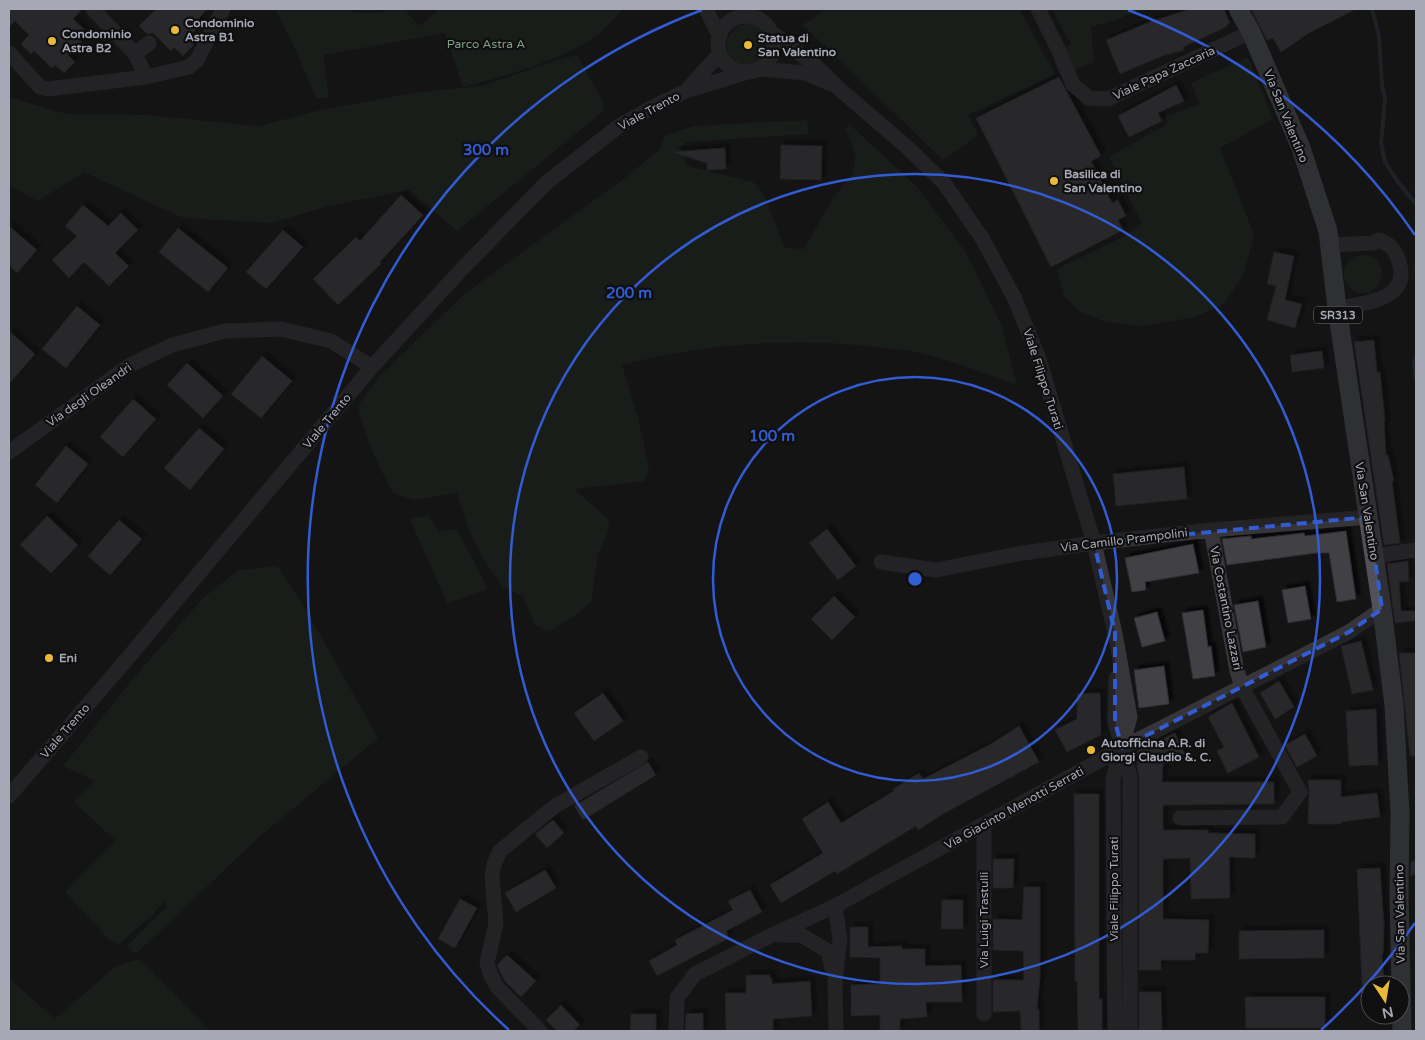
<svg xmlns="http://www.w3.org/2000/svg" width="1425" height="1040" viewBox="0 0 1425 1040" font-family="'Varela Round',sans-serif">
  <defs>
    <filter id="shadow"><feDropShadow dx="4.5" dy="-4.5" stdDeviation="1" flood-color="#0009"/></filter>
  </defs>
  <rect width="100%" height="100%" fill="#141415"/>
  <path fill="#202821" d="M275 9H348L354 13H381L387 9H408L406 11 419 26 440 9H623C616 16 609 25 602 31 569 59 504 76 463 87L445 33 323 55 329 98H316L293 44Z
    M826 9H1019L1055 74 968 115 978 135 943 160 803 25Z
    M1052 9H1142L1118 19 1091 27 1094 62 1074 70 1065 48 1071 44Z
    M727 45a21 21 0 1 1 42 0a21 21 0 1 1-42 0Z
    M577 55 604 103 602 112 457 231 409 190 328 206 272 223 183 218 84 172 38 201 9 185V97L66 114 146 115 259 126 321 110 413 93 482 86 542 65Z
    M1248 57 1273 119 1220 148 1254 235 1244 273 1225 303 1195 317 1141 326 1106 322 1079 311 1065 297 1057 269 1129 234 1142 224 1109 157 1167 124 1166 117 1200 104 1191 83Z
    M807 120 809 134 686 142 680 148 687 166 753 182 763 193 785 248 804 249 833 198 852 175 856 156 846 129 849 124 916 186 965 251 1001 324 1017 385C984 373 951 360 916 352 903 349 888 349 875 347 791 337 703 344 622 365L638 418 649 468 645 481 574 489 609 520 608 532 598 554 591 602 573 617 549 631 535 625 523 596 503 587 483 558 468 528 457 493 414 500 393 493C378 465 365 438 358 406L378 378 463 295 621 181 659 150 666 135 694 126Z
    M1344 274a19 19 0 1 1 38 0a19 19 0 1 1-38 0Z
    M428 515 439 531 457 529 488 589 447 603 410 519Z
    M277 566 306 610 378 738 259 837 136 954 127 946 167 907 164 901 152 915 119 944 110 940 65 892 116 841 74 802 95 781 63 766 133 679 203 598 239 570Z
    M140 959 210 1031H9V978L55 1019 116 966Z"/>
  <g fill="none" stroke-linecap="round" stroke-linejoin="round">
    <path stroke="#2c333a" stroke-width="4" d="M1372 9 1379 36 1382 85 1385 99 1381 143 1385 162 1398 182 1416 204
      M1416 357 1414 363 1416 378"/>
  </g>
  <path fill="#404145" stroke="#2e2e31" filter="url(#shadow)" d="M9 9H82L73 19 85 30 80 35 81 37 79 39 82 42 68 55 75 62 64 73 55 65 52 68 34 51 31 54 21 44 29 35 15 21 9 27Z
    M156 9H207L199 18 200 19 198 22 201 25 187 38 194 45 183 56 174 47 171 51 153 33 147 34 139 26Z
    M1191 9H1224L1230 23 1227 24 1228 26 1183 47 1184 50 1167 55V54L1120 74 1106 40 1152 21Z
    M1251 9H1356L1309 33 1281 52 1273 38 1267 40Z
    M1059 77 1101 156 1091 161 1112 203 1118 200 1126 216 1118 220 1123 230 1051 267 976 118Z
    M1176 85 1184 101 1158 113 1162 121 1129 137 1118 116Z
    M781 145 822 146 821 180 780 179Z
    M725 148 726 169 707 170V163L672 152Z
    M401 195 423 215 380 262 381 264 338 305 313 279 356 237 360 241Z
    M83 205 108 226 121 213 138 230 115 253 129 266 109 286 84 262 69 278 52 260 77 236 65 226Z
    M9 226 37 250 17 273 9 265Z
    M178 228 228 268 208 292 159 252Z
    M283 230 303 247 266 289 246 272Z
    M1274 252 1294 256 1285 300 1302 304 1295 328 1267 320 1276 286 1267 284Z
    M77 306 100 325 66 368 42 349Z
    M9 331 35 354 9 384Z
    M1374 340 1377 373 1380 372 1385 421H1384L1386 455H1388L1394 481H1392L1400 543 1384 545 1354 342Z
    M1322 351 1324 368 1292 372 1290 355Z
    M262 356 292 381 261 418 231 394Z
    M187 363 223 396 203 418 167 385Z
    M133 399 156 419 123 457 100 437Z
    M199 428 224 449 190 490 164 468Z
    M66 446 88 464 57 503 35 485Z
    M1184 467 1187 499 1116 506 1113 474Z
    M47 516 78 545 51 573 20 545Z
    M119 520 142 539 110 575 88 556Z
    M827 529 856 566 838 580 809 543Z
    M1346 531 1356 599 1337 602 1329 553H1316L1227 565 1222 539 1251 536V539L1304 533 1305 536Z
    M1193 544 1199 573 1145 582 1146 590 1132 592 1125 558Z
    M1408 561 1409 581 1399 582 1401 611H1416V621L1395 623 1387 564Z
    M1305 586 1311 619 1288 623 1282 590Z
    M834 596 855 617 832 640 811 619Z
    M1258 601 1266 647 1243 652 1234 605Z
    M1203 610 1208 647 1211 646 1215 676 1193 679 1182 613Z
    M1157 612 1165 641 1142 647 1134 618Z
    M1361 641 1373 690 1352 694 1341 646Z
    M1399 653H1416V756H1410Z
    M1164 666 1169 704 1139 708 1134 670Z
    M1279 681 1294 707 1275 719 1260 693Z
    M603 693 623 721 594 741 574 713Z
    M1100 693 1101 735 1067 752 1055 730 1077 719V694Z
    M1232 703 1259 757 1228 773 1217 751 1224 747 1208 717Z
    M1376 709 1378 765 1349 766 1346 711Z
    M1019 726 1039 762 943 814 918 830 916 826 837 874 835 871 781 903 770 885 823 853 802 819 828 802 841 823 894 791 893 789 919 773 923 779 991 744Z
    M1175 733 1185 754 1163 764 1162 782H1274V804L1163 805V830H1208V833L1255 834V858L1229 857 1230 898 1191 899 1190 858 1163 859V919L1209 920 1208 953H1195V960H1161V970H1139V777L1137 767V751Z
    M1305 734 1317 756 1297 767 1285 745Z
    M648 762 656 775 583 820 574 806Z
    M1308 780H1341V797L1377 793 1380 817 1341 822V824H1308L1309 792Z
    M1074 794H1099V999H1102V1031H1078L1077 981H1075Z
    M553 820 564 833 547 848 535 834Z
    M993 859H1014L1013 888H993Z
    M1416 860V874L1410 876 1411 862Z
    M1380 868 1384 926 1383 954H1382L1384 985H1362L1357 869Z
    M545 870 556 888 516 912 505 893Z
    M1024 887H1040V976L1037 1009H1039V1031H1021L1020 1011 993 1012V980H1024L1023 951 993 950V919L1022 920Z
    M750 890 762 912 726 931 729 938 657 976 649 961 677 945 675 940 733 910 728 901Z
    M460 899 477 908 455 948 438 939Z
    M942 900H963V929H941Z
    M850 927H868V947L902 946V949H925V966L961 965 962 1002H926L927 1017 900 1019V1031H880V1015L851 1016V985L880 984V958L850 957Z
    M1324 930V958L1239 959V931Z
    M507 955 536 981 521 997 505 981 500 972 497 965Z
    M746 975H770V978H772V984L810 981 812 1016 773 1019V1031H726L725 993H746Z
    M1139 992H1161L1162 1031H1139Z
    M1245 997H1325V1028H1246Z
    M561 1005 580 1025 573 1031H557L546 1020Z
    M703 1013V1031H685L686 1014Z
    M631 1014H656V1031H630Z"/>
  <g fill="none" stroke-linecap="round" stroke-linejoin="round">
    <path stroke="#35353a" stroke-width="15" d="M93 9 135 54 146 77
      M706 9 720 37
      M1038 9 1058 49 1073 85 1089 98 1108 99 1251 32
      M718 44a28 28 0 1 1 56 0a28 28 0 1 1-56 0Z
      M771 32 815 65 836 86 908 148 944 183 982 238 1015 299 1039 359 1094 543 1115 633 1130 717 1113 779 1115 1031
      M9 53 40 87 48 89 146 77 189 67 197 60 223 9
      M135 54 149 43
      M758 69 806 73 829 83
      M686 91 720 53
      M1330 245 1373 243 1379 240C1391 245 1395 249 1399 262 1411 300 1363 304 1337 308
      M9 452 130 365 172 345 225 331 281 329 331 341 372 367
      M1374 556 1416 550
      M881 562 936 570 1023 553 1094 543 1211 530 1369 517
      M1116 678 1115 722 1130 777V1031
      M9 796 127 659 372 367 461 270 546 183 619 126 653 107 686 91 751 71
      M1180 818 1282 817 1300 792 1242 687 1237 671 1211 530
      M984 825V1014
      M835 906 840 939 835 981 836 1031
      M779 935H801L828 951 832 968
      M540 1031 497 987 491 976 487 963 496 923 492 876 494 864 500 851 555 806 641 757
      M676 1031 677 998 695 974 772 935 835 906 1122 748 1349 632 1382 609"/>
    <path stroke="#515259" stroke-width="19" d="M1238 9 1251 32 1301 148 1328 231 1337 308 1382 609 1394 705 1400 813 1399 894 1402 1031"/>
  </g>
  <path d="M0 0H1425V1040H0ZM1369 517 1382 609 1349 632 1122 748 1115 722V633L1094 543Z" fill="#141415" fill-opacity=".55" fill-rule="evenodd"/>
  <path fill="none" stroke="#325cd3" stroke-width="4" stroke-dasharray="10 6" stroke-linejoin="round" d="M1369 517 1382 609 1349 632 1122 748 1115 722V633L1094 543Z"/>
  <g fill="none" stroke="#325cd3" stroke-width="2.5">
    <circle cx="915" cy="579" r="202"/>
    <circle cx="915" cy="579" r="405"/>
    <path d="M1415 923A607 607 0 0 1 1321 1030M509 1030A607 607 0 0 1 702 10M1128 10A607 607 0 0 1 1415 235"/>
  </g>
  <g fill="#e9ba38" stroke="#0f0f10" stroke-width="2">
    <circle cx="175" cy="30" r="5"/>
    <circle cx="52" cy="41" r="5"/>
    <circle cx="748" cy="45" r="5"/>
    <circle cx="1054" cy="181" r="5"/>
    <circle cx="49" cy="658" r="5"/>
    <circle cx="1091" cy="750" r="5"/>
  </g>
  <g text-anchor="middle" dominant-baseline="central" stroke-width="4.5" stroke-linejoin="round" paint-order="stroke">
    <rect fill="#0f0f10" stroke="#797b84" stroke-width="1" x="1314" y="306.5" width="48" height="17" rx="4"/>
    <g font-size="11" font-weight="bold" fill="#a6a9b5">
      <text x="1338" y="315">SR313</text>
    </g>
    <g font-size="12" font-weight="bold" fill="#a6a9b5" stroke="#0f0f10" text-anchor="start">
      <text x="185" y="23">Condominio<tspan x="185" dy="14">Astra B1</tspan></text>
      <text x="62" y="34">Condominio<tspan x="62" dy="14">Astra B2</tspan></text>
      <text x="758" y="38">Statua di<tspan x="758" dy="14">San Valentino</tspan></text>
      <text x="1064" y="174">Basilica di<tspan x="1064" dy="14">San Valentino</tspan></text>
      <text x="59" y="658">Eni</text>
      <text x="1101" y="743">Autofficina A.R. di<tspan x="1101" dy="14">Giorgi Claudio &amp;. C.</tspan></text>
    </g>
    <g font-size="12" fill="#7e9f82" stroke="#0f0f10">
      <text x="486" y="44">Parco Astra A</text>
    </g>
    <g font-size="12" fill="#a6a9b5" stroke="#0f0f10">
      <text transform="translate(1164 73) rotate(-25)">Viale Papa Zaccaria</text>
      <text transform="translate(649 111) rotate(-28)">Viale Trento</text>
      <text transform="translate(1286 116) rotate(68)">Via San Valentino</text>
      <text transform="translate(1043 379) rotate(72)">Viale Filippo Turati</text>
      <text transform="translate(89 395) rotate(-35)">Via degli Oleandri</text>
      <text transform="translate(327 421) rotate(-50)">Viale Trento</text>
      <text transform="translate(1367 511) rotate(81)">Via San Valentino</text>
      <text transform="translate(1124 540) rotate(-7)">Via Camillo Prampolini</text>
      <text transform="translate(1226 608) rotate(79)">Via Costantino Lazzari</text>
      <text transform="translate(65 731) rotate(-49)">Viale Trento</text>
      <text transform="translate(1014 808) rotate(-29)">Via Giacinto Menotti Serrati</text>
      <text transform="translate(1114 889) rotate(-90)">Viale Filippo Turati</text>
      <text transform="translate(1400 914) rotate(-91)">Via San Valentino</text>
      <text transform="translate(984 920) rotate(-90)">Via Luigi Trastulli</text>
    </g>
  </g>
  <circle cx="915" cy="579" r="8" fill="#325cd3" stroke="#0f0f10" stroke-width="2.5"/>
  <g font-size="15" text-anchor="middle" font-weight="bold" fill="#325cd3" stroke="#0f0f10" stroke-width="4.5" stroke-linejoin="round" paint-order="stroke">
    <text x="486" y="155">300 m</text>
    <text x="629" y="298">200 m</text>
    <text x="772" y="441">100 m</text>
  </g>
  <rect width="1425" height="1040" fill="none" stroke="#a6a9b5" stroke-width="20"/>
  <g transform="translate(1385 1000) rotate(168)"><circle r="24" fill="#0f0f10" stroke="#4b4d52"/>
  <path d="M0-4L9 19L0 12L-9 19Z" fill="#e9ba38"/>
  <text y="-8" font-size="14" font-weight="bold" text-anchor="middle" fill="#a6a9b5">N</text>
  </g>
</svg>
